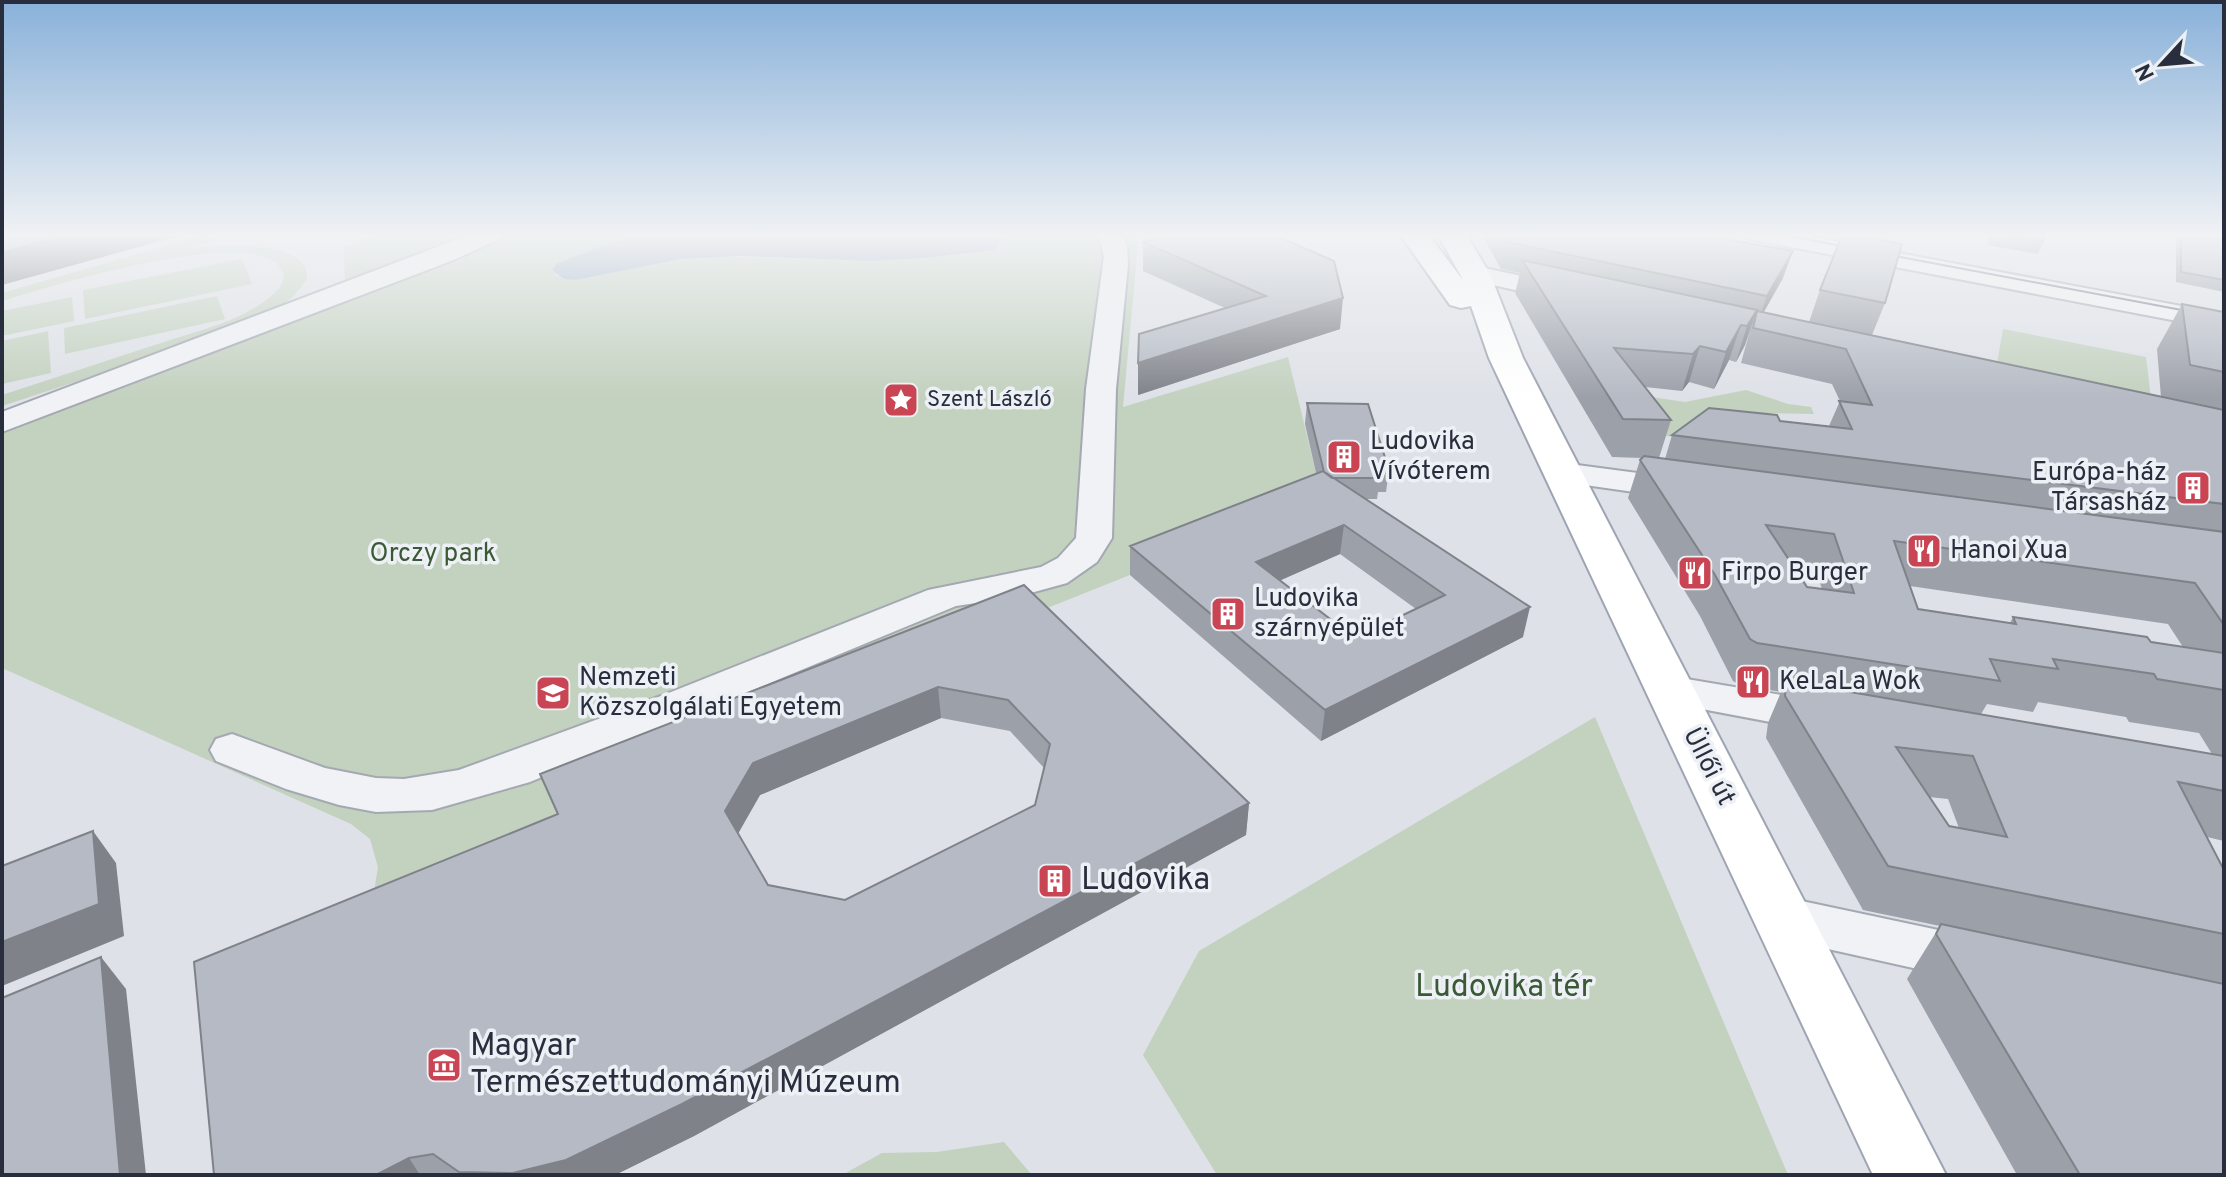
<svg xmlns="http://www.w3.org/2000/svg" width="2226" height="1177" viewBox="0 0 2226 1177" font-family="Overpass,sans-serif">
  <rect width="100%" height="100%" fill="#dee1e7"/>
  <path fill="#c3d1bf" d="M378 233H651L601 246 555 275 576 280 656 262 713 256 869 261 926 258 967 254 1001 240 963 233H1139L1123 407 1288 357 1320 490 1130 575 553 805 571 845 368 928 378 867 370 839 351 824 2 668V421L345 289 344 247Z
    M204 235 214 240 188 248C215 246 310 237 307 279L293 297 275 310 215 336 2 406V395C56 377 110 360 164 342 198 331 236 322 265 301 273 295 287 284 283 272 262 219 42 289 2 301V293Z
    M242 259 252 284 85 319 83 290Z
    M217 296 225 319 65 354 64 328Z
    M72 297 74 321 2 336V311Z
    M2003 329 2146 357 2153 415 1994 381Z
    M48 331 51 373 2 384V341Z
    M1746 390 1788 404 1811 407 1814 414 1766 413C1736 452 1697 440 1654 434L1624 393 1685 402Z
    M1595 717 1788 1175H1217L1143 1055 1199 951Z
    M1004 1142 1032 1175H842L882 1153 937 1152Z"/>
  <path fill="#9aadc6" d="M651 233H963L1001 239 995 250 926 258 869 261 741 256 680 259 576 280 564 279 552 270 556 264 601 246Z"/>
  <g fill="none" stroke-linecap="round" stroke-linejoin="round">
    <defs>
      <path id="minor" d="M474 233H506L502 238 451 261 2 432V412Z
        M1098 233H1122L1127 247 1128 265 1116 389 1112 538 1097 562 1067 583 1016 597 956 606 530 782 432 810 376 812 339 805 286 789 216 761 210 750 216 739 232 734 325 768 376 778 404 779 459 770 661 696 928 590 1041 567 1058 558 1076 538 1086 389 1104 256Z
        M1742 233H1792L2224 314V330L1754 240 1746 238Z
        M1475 266 1578 288 1582 294 1578 300 1569 302 1466 279 1462 274 1466 269Z
        M1562 463 1683 479 1695 482 1700 489 1695 496 1683 499 1550 480 1545 473 1550 466Z
        M1669 676 1823 702 1838 707 1845 717 1838 727 1823 732 1654 700 1648 690 1654 680Z
        M1783 897 1976 938 1995 944 2003 960 1995 976 1976 982 1783 939 1765 933 1757 918 1765 903Z"/>
      <path id="major" d="M1399 233H1427L1463 280 1437 233H1465L1490 274 1523 358 1946 1175H1873L1489 358 1471 306 1461 308 1450 305Z"/>
    </defs>
    <use href="#minor" stroke="#a4a8b1" stroke-width="4"/>
    <use href="#major" stroke="#9ea5b2" stroke-width="4"/>
    <use href="#minor" fill="#f0f2f6" fill-rule="evenodd"/>
    <use href="#major" fill="#fff" fill-rule="evenodd"/>
    <path stroke="#788090" stroke-width="2" d="M1773 233 2224 318"/>
  </g>
  <path fill="#9ca0a9" fill-rule="evenodd" d="M1481 233H1689L1783 278 1764 312 1809 322 1820 290 1885 303 1872 335 2161 397 2157 349 2182 304 2224 312V841L2207 837 2224 870V1175H2017L1907 979 1940 926 1863 910 1766 738 1768 723 1781 692 1740 685 1733 681 1700 616 1628 498 1640 460 1642 458 1612 457 1515 293 1520 273 1501 269ZM1752 323 1741 363 1832 384 1840 401 1829 426 1780 421 1672 435 1665 459 1659 458 1671 420 1645 387 1682 391 1689 382 1714 389 1729 360 1736 362 1745 345ZM1797 571 1817 574 1822 589 1807 587ZM1910 586 2168 624 2183 647 2013 617 2010 623 1918 609ZM2038 702 2126 717 2129 722 2199 733 2212 754 1981 714 1987 704 2033 712ZM1929 797 1948 799 1959 828 1949 826Z
    M1990 233H2048L2046 236 2044 235 2043 242 2038 254 1987 245Z
    M2176 233H2224V292L2176 282Z
    M1143 242 1340 329 1138 395 1225 308 1143 271Z
    M1307 403 1389 470 1386 492H1378L1377 499H1366L1523 637 1321 741 1130 575V546L1316 473 1305 424ZM1340 554 1416 609 1355 638 1280 580Z
    M1024 585 1249 803 1246 835 694 1136 615 1175H214L557 814 540 774ZM941 718 1010 731 1044 768 1035 805 845 900 768 885 738 834 760 795Z"/>
  <path fill="#7f8289" d="M74 233H189L2 285V252Z
    M1793 251 1783 278 1757 324 1767 296Z
    M1343 298 1340 329 1138 395V363Z
    M1757 310 1745 345 1736 362 1747 326Z
    M1741 325 1729 360 1714 389 1726 352Z
    M1700 346 1689 382 1682 391 1693 354Z
    M1344 525 1340 554 1254 592 1256 562Z
    M1530 607 1523 637 1321 741 1325 710Z
    M938 687 941 718 760 795 733 842 725 811 753 763Z
    M1249 803 1246 835 694 1136 615 1175H514L513 1173Z
    M93 831 116 863 124 936 2 986V942Z
    M101 957 126 989 146 1175H120Z
    M409 1158 420 1175H376Z"/>
  <path fill="#b5bac4" stroke="#7f8289" stroke-width="2" fill-rule="evenodd" d="M2 233H74L2 252Z
    M1181 233H1269L1334 261 1343 298 1138 363 1139 334 1266 296 1143 242Z
    M1501 233H1690L1793 251 1767 296 1507 242Z
    M1843 233 1902 244 1885 303 1820 290Z
    M1993 233H2045L2043 242Z
    M2181 233H2224V280L2181 272Z
    M1522 260 1757 310 1747 326 1741 325 1726 352 1700 346 1693 354 1614 348 1671 420 1623 419Z
    M2182 304 2224 312V372L2190 365Z
    M1757 311 2224 410V504L1672 435 1709 408 1777 415 1780 421 1852 429 1839 401 1872 405 1846 349 1753 328Z
    M1307 403 1368 404 1389 470H1378L1380 478H1332L1324 472Z
    M1644 456 2224 532V625L2195 583 1894 541 1918 609 2016 624 2013 617 2147 637 2151 642 2224 653V690L2157 679 2154 674 2053 659 2058 669 1990 659 2000 681 1757 643 1750 639 1715 575 1640 460ZM1766 525 1834 534 1854 593 1807 587Z
    M1323 471 1530 607 1325 710 1130 546ZM1344 525 1445 595 1355 638 1256 562Z
    M1024 585 1249 803 682 1104 566 1160 513 1173 459 1172 433 1154 409 1158 376 1175H214L194 962 558 814 540 774ZM938 687 1008 700 1050 744 1035 805 845 900 768 885 725 811 753 763Z
    M1786 681 2224 756V791L2178 782 2224 870V934L1888 866 1785 696ZM1896 747 1973 756 2007 837 1949 826Z
    M93 831 99 904 2 942V866Z
    M1941 924 2224 984V1175H2080L1936 934Z
    M101 957 120 1175H2V998Z"/>
  <linearGradient id="sky" x2="0" y2="1"><stop stop-color="#89b1da"/><stop offset="0.59" stop-color="#f0f2f4"/><stop offset="1" stop-color="#f0f2f4" stop-opacity="0"/></linearGradient>
  <rect width="2226" height="398" fill="url(#sky)"/>
  <defs>
    <symbol id="sight-square" viewBox="-11 -11 22 22"><rect x="-9" y="-9" width="18" height="18" rx="4" fill="#c94553" stroke="#edf0f5"/><path d="M0-6L1.8-2.2L6-1.7L2.9 1.2L3.7 5.4L0 3.3L-3.7 5.4L-2.9 1.2L-6-1.7L-1.8-2.2Z" fill="#fff"/></symbol>
    <symbol id="building-square" viewBox="-11 -11 22 22"><rect x="-9" y="-9" width="18" height="18" rx="4" fill="#c94553" stroke="#edf0f5"/><path d="M-4-6H4V6H1V3H-1V6H-4ZM-2.5-4.3h1.7v1.8h-1.7ZM.8-4.3h1.7v1.8H.8ZM-2.5-1h1.7V.8h-1.7ZM.8-1h1.7V.8H.8Z" fill="#fff"/></symbol>
    <symbol id="restaurant-square" viewBox="-11 -11 22 22"><rect x="-9" y="-9" width="18" height="18" rx="4" fill="#c94553" stroke="#edf0f5"/><path d="M-5-6h1v4h1v-4h1v4h1v-4h1v5L-1.5 .5V6h-2V.5L-5-1ZM5-6V6H3V1.5H1.5Q1.5-4 5-6Z" fill="#fff"/></symbol>
    <symbol id="university-square" viewBox="-11 -11 22 22"><rect x="-9" y="-9" width="18" height="18" rx="4" fill="#c94553" stroke="#edf0f5"/><path d="M0-5L7-2L0 1L-7-2ZM-4 1L0 2.5L4 1V4Q0 6-4 4Z" fill="#fff"/></symbol>
    <symbol id="museum-square" viewBox="-11 -11 22 22"><rect x="-9" y="-9" width="18" height="18" rx="4" fill="#c94553" stroke="#edf0f5"/><path d="M0-6L6-3V-2H-6V-3ZM-5-1h2V3h-2ZM-1-1h2V3h-2ZM3-1h2V3H3ZM-6 4H6V6H-6Z" fill="#fff"/></symbol>
  </defs>
  <g fill-rule="evenodd">
    <use href="#sight-square" x="881" y="380" width="40" height="40"/>
    <use href="#building-square" x="1324" y="437" width="40" height="40"/>
    <use href="#building-square" x="2173" y="468" width="40" height="40"/>
    <use href="#restaurant-square" x="1904" y="531" width="40" height="40"/>
    <use href="#restaurant-square" x="1675" y="553" width="40" height="40"/>
    <use href="#building-square" x="1208" y="594" width="40" height="40"/>
    <use href="#restaurant-square" x="1733" y="662" width="40" height="40"/>
    <use href="#university-square" x="533" y="673" width="40" height="40"/>
    <use href="#building-square" x="1035" y="861" width="40" height="40"/>
    <use href="#museum-square" x="424" y="1045" width="40" height="40"/>
  </g>
  <g text-anchor="middle" dominant-baseline="central" stroke-width="7" stroke-linejoin="round" paint-order="stroke">
    <g font-size="22" fill="#282e3d" stroke="#edf0f5" text-anchor="start">
      <text x="927" y="400">Szent László</text>
    </g>
    <g font-size="26" fill="#282e3d" stroke="#edf0f5" text-anchor="start">
      <text x="1370" y="442">Ludovika<tspan x="1370" dy="30">Vívóterem</tspan></text>
      <text x="2167" y="473" text-anchor="end">Európa-ház<tspan x="2167" dy="30">Társasház</tspan></text>
      <text x="1950" y="551">Hanoi Xua</text>
      <text x="1721" y="573">Firpo Burger</text>
      <text x="1254" y="599">Ludovika<tspan x="1254" dy="30">szárnyépület</tspan></text>
      <text x="579" y="678">Nemzeti<tspan x="579" dy="30">Közszolgálati Egyetem</tspan></text>
      <text x="1779" y="682">KeLaLa Wok</text>
    </g>
    <g font-size="26" fill="#3a5935" stroke="#edf0f5">
      <text x="433" y="554">Orczy park</text>
    </g>
    <g font-size="26" fill="#282e3d" stroke="#edf0f5">
      <text transform="translate(1708 767) rotate(63)">Üllői út</text>
    </g>
    <g font-size="32" fill="#282e3d" stroke="#edf0f5" text-anchor="start">
      <text x="1081" y="881">Ludovika</text>
      <text x="470" y="1047">Magyar<tspan x="470" dy="37">Természettudományi Múzeum</tspan></text>
    </g>
    <g font-size="32" fill="#3a5935" stroke="#edf0f5">
      <text x="1504" y="988">Ludovika tér</text>
    </g>
  </g>
  <rect width="2226" height="1177" fill="none" stroke="#282e3d" stroke-width="8"/>
  <g transform="translate(2162 64) rotate(244)" stroke="#edf0f5" stroke-width="6" paint-order="stroke">
  <path d="M0-6L14 30L0 20L-14 30Z" fill="#282e3d"/>
  <text y="-12" font-size="22" font-weight="bold" text-anchor="middle" fill="#282e3d">N</text>
  </g>
</svg>
